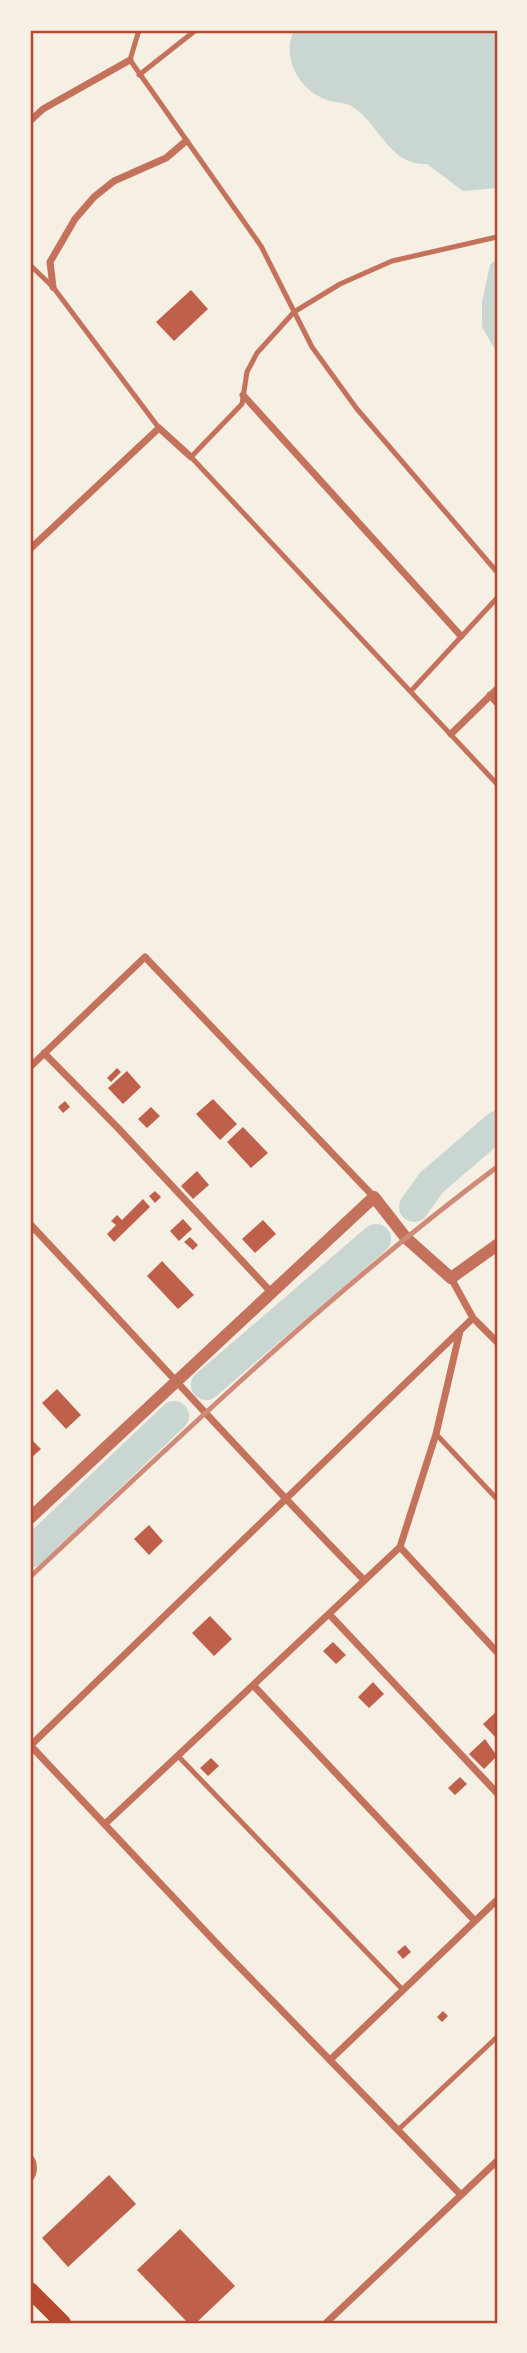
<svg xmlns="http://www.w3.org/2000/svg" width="527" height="2353" viewBox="0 0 527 2353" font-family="Merriweather,serif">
  <rect width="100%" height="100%" fill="#f6efe4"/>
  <path fill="#c9d6d2" d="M294 30H497V188L463 191 427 164C390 166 379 124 353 107 346 102 335 103 327 100 299 91 281 57 294 30Z
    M497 259V353L482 327V302L490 265Z"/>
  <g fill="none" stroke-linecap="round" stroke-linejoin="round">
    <path stroke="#c9d6d2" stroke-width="30" d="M414 1207 431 1183 497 1126
      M206 1385 376 1239
      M30 1553 174 1416"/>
  </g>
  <path fill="#bf614a" d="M191 290 208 309 174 341 156 322Z
    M117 1068 121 1072 111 1082 107 1078Z
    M127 1071 141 1087 123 1104 108 1088Z
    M213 1099 237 1124 220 1140 196 1114Z
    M65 1101 70 1107 63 1113 58 1107Z
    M151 1107 160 1116 147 1128 138 1119Z
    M243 1127 268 1153 251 1168 227 1142Z
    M197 1171 209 1185 193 1199 181 1186Z
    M155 1191 161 1197 155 1203 149 1196Z
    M143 1199 150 1207 114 1242 107 1234 116 1225 111 1221 117 1215 122 1220Z
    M183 1219 192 1229 179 1241 170 1231Z
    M263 1220 276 1234 255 1253 242 1239Z
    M190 1237 198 1245 193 1250 184 1242Z
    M162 1261 194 1295 178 1309 147 1276Z
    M57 1389 81 1415 66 1429 42 1403Z
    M30 1438 41 1449 30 1459Z
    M149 1525 163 1541 149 1555 134 1539Z
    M210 1616 232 1639 214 1656 192 1633Z
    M333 1642 346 1655 336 1664 323 1651Z
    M373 1682 384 1694 369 1708 358 1697Z
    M497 1711V1739L483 1724Z
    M485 1739 497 1756 484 1769 469 1754Z
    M211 1758 219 1766 208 1776 200 1768Z
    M460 1777 467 1784 455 1795 448 1788Z
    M405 1945 411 1952 403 1959 397 1952Z
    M443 2011 448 2016 442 2022 437 2017Z
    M109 2175 136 2204 68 2267 42 2238Z
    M180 2229 235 2286 196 2323H188L137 2270Z"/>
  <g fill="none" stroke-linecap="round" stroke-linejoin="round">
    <path stroke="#c5725c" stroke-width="5" d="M139 30 130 60 261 246 312 347 357 409 497 572
      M139 75 196 30
      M497 237 392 261 340 284 294 312 257 353 247 372 242 404 191 457 497 784
      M30 265 53 287 159 428
      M411 691 497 598
      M436 1434 497 1499
      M178 1756 403 1990
      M398 2130 497 2037
      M30 2156C36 2163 36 2173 30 2180"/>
    <path stroke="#c5725c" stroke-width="7" d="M30 121 43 109 130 60
      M53 287 50 262 75 219 94 197 114 181 166 158 186 141
      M243 395 461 636
      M30 549 159 428 191 457
      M490 695 497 703
      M451 734 497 689
      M44 1053 117 1127 271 1292
      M30 1067 145 957 374 1197
      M30 1224C142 1343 250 1464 364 1580
      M451 1278 473 1318 497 1342
      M400 1547 497 1652
      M329 1614 497 1793
      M253 1685 475 1921
      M30 1745 220 1947 461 2195
      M31 1745 473 1318
      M105 1824 400 1547 436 1434 460 1331
      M330 2060 497 1900
      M326 2323 497 2161"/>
    <path stroke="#c5725c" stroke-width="12" d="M30 1518 374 1197 406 1238 451 1278 497 1245"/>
    <path stroke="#b5482f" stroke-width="16" d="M30 2290 63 2323"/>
    <path stroke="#cf8b77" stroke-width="5" d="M30 1577C181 1435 330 1292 497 1167"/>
  </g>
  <rect width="527" height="2353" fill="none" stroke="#f6efe4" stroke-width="63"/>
  <rect x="32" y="32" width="464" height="2290" fill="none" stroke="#b5482f" stroke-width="2.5"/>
</svg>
